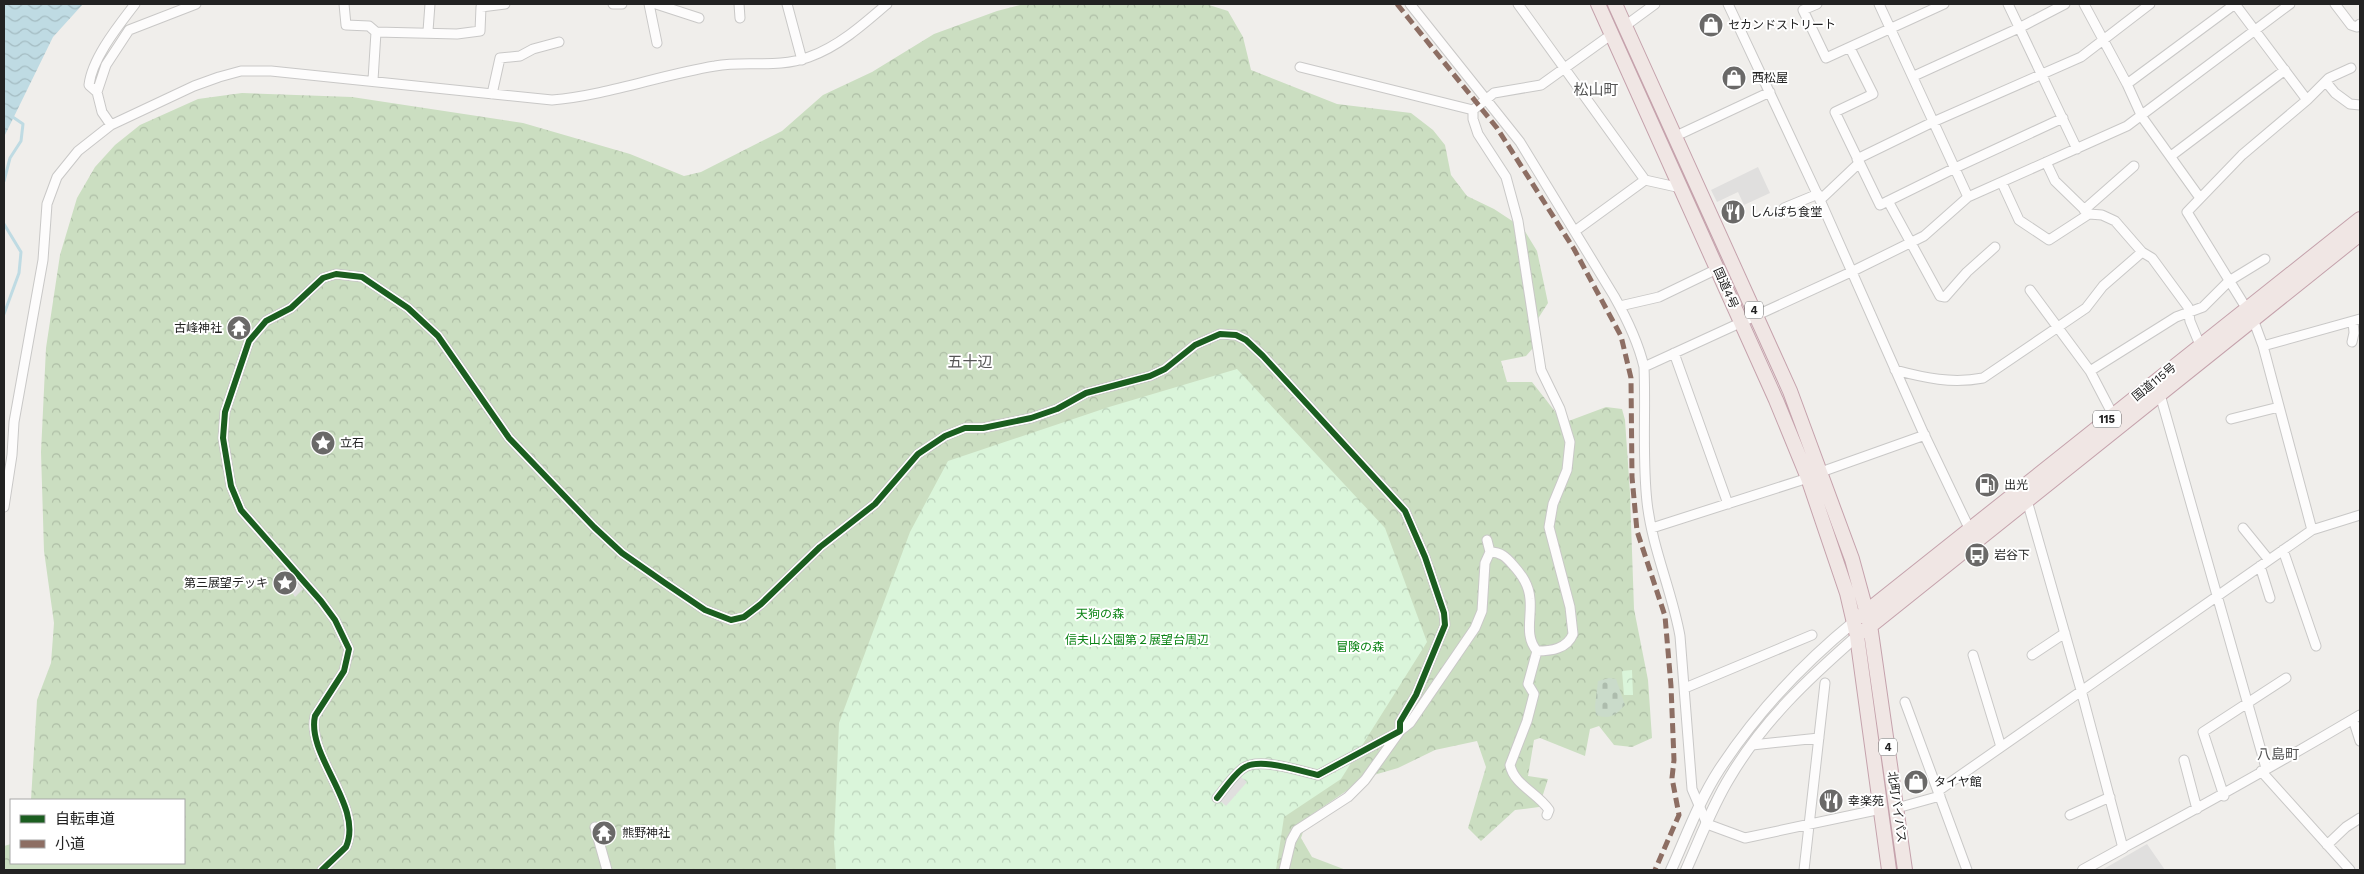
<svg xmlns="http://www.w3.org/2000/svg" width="2364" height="874" viewBox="0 0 2364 874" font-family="'Work Sans','Noto Sans JP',sans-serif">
  <defs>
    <pattern id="forest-crowns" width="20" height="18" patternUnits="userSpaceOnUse" patternTransform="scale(1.25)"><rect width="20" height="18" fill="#cbdec1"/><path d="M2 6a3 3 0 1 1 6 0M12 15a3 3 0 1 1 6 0" fill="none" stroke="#aebea6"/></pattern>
    <pattern id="cemetery-stones" width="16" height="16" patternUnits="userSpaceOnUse" patternTransform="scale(1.25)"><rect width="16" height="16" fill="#cadbca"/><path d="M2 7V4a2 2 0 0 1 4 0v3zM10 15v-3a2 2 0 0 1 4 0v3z" fill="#adbcad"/></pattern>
    <pattern id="park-crowns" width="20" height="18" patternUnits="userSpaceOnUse" patternTransform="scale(1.25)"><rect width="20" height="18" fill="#daf5da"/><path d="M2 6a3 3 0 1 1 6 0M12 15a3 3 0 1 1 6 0" fill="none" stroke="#bbd2bb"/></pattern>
    <pattern id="water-waves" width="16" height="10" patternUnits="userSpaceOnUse" patternTransform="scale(1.25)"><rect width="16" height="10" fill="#bfdbe3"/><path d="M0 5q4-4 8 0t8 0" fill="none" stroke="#a4bcc2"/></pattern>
  </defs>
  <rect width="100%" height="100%" fill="#f0eeeb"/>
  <path fill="url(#forest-crowns)" d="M1024 4H1206L1228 11 1243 37 1251 70 1337 104 1411 113 1433 130 1445 145 1451 175 1467 196 1494 209 1523 228 1537 251 1548 303 1532 328 1533 348 1526 356 1501 361 1507 382H1532L1557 414 1566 422 1606 407 1622 409 1625 420 1630 493 1634 609 1648 680 1652 738 1632 747 1614 745 1599 726 1590 729 1585 756 1540 738 1534 740 1528 776 1548 779 1539 807 1515 810 1481 841 1468 828 1486 767 1477 741 1435 750 1398 768 1367 777 1308 817 1301 838 1312 857 1346 870H4V846L11 844V863H184V800H31L37 700 51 663 54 623 44 551 41 452 46 348 60 255 77 198 95 167 115 145 140 125 198 99 242 93 352 97 523 123 630 154 684 176 701 172 782 131 823 95 872 72 934 34 997 11Z"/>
  <path fill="url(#cemetery-stones)" d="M1609 678 1616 679 1625 705C1616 715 1610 720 1596 715L1595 706 1598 681Z"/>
  <path fill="url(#park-crowns)" d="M1237 369 1385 528 1427 642 1341 779 1284 817 1276 870H836L834 842 839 723 910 532 948 461 1109 407Z
    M1632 670 1633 695H1624L1622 671Z"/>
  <path fill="#e0dfde" d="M1758 167 1770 193 1744 205 1738 192 1717 202 1711 190Z
    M297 577 305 587 295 597 287 585Z
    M1237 774 1247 782 1226 806 1217 798Z
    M2147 844 2165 870H2102Z"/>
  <path fill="url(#water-waves)" d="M4 4H83L53 37 4 137Z"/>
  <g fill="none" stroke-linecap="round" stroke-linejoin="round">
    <path stroke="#bfdbe3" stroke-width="3" d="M4 111 23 124 21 141 10 158 4 181
      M4 224 21 252 19 273 4 314"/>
    <defs>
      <path id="minor" d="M344 4 346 25 369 26 376 32 457 34 480 31 481 7 505 4
        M613 4H622
        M649 4 657 43
        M656 4 699 18
        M739 4 740 18
        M787 4 802 60
        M1410 4 1520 142 1614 296C1627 319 1638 341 1644 367 1646 412 1642 457 1647 502 1652 548 1672 591 1680 636L1692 789 1707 824 1745 838 1881 809
        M1518 4 1645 180 1681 188
        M1728 4 1820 200 1923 432 1969 528
        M1817 4 1803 10 1826 58 1944 4
        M1879 4 1968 197
        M2008 4 2077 149
        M2084 4 2127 84 2142 117 2200 198
        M2235 4 2307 100
        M2335 4 2351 25 2357 27 2360 24
        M1625 26 1655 4
        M428 31 430 4
        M1850 48 1873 94 1835 112 1880 205 1955 168 2063 118
        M1300 67 1473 110
        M1914 76 2019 28 2065 4
        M373 80 376 32
        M2326 82 2335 93 2350 104 2360 105
        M2127 84 2235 4
        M97 92 106 65 129 30 196 4
        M492 94 500 58 520 56 533 49 559 42
        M111 125 102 112 97 92 89 85C92 58 119 25 135 4
        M1676 136 1770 92
        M2171 156 2285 70
        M1857 159 1933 122 2081 57 2150 4
        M2002 183 2019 220 2049 240 2089 214 2055 181 2046 162
        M1820 200 1858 164
        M1888 201 1940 296 1945 297 1967 272 1995 247
        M1784 208 1818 194
        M2084 210 2134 166
        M2089 214 2102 215 2115 221 2142 252 2152 258 2188 307 2190 321 2200 345
        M1575 231 1645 180
        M2030 290 2090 371 2113 415
        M1620 306 1659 297 1717 269
        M2352 342 2354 333 2353 321
        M2263 346 2360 319
        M1674 353 1728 504
        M1644 367 1851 272 1924 236 1968 197 2127 126 2290 4
        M1895 370C1925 378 1952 384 1983 378L2086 308 2103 286 2142 252
        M2090 371 2176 317 2203 307 2229 281 2265 259
        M2159 391 2266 768
        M2231 419 2279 407
        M1821 472 1925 435
        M2026 497 2081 690 2123 848C2203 806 2282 761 2360 715
        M4 507 12 455 14 422 43 260 47 204 57 177 78 151 111 125 194 86 219 77 241 71H271L552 100C608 95 660 75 715 66 747 60 776 69 809 57 838 47 864 24 887 4
        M1652 528 1808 478
        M2243 528 2269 560
        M2312 530 2263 346 2253 319 2187 212 2242 155 2307 100 2329 78 2351 68
        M2283 550 2316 646
        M1490 552C1501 552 1506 557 1513 565 1522 575 1529 585 1530 599 1532 617 1524 636 1537 651L1528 684 1534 694 1527 721 1510 765C1514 785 1538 793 1549 810L1547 815
        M2260 566 2270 598
        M1537 651C1551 651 1567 649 1573 634L1570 607 1549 527 1553 504 1567 470 1570 442 1560 409 1541 370 1518 221 1506 177 1478 134 1473 119V110L1494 93 1541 85 1612 34
        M1973 655 2001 747
        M2032 655 2065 633
        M1685 688 1812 635
        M1905 702 1967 870
        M2353 719 2360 741
        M1752 745 1819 738
        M2184 760 2197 809
        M2261 771 2350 870
        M1938 791 2312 530 2360 515
        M2224 796 2203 732 2286 678
        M1897 808 1940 796
        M2070 815 2110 797
        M595 827 607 870
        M2327 845 2346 827 2360 818
        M322 870 346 847C364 806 306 756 315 716L344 671 349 649 335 620 321 601 241 510 231 486 223 438 225 412 249 341 266 321 291 308 323 278 336 274 362 277 408 308 438 336 509 438 594 527 622 553 665 583 705 610 731 620 744 617 761 604 820 547 875 504 918 454 945 436 965 428H983L1031 418 1057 409 1086 393 1150 376 1165 369 1195 345 1220 334 1236 335 1246 340 1263 356 1405 511 1425 557 1444 613 1445 625 1416 695 1400 722V731L1318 775C1300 771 1257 756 1242 769 1233 776 1225 788 1217 798
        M1284 870 1291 841 1297 830 1348 797 1365 780 1400 731 1410 723 1475 628 1482 611 1485 563 1490 552 1487 540
        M1804 870 1825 683"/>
      <path id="tertiary" d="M1671 870C1686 837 1699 801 1719 770 1757 712 1801 665 1855 621
        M1686 870C1700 839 1712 806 1730 777 1764 720 1808 679 1857 636
        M2083 870 2123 848"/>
      <path id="trunk" d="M1598 4 1776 400 1808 478 1847 593 1857 636 1889 870
        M1615 4 1790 391 1852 559 1870 625 1905 870
        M1861 616 2360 219
        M1864 631 2360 234"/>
    </defs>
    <use href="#minor" stroke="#c9c8c7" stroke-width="11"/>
    <use href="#tertiary" stroke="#c9c8c7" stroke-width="12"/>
    <use href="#trunk" stroke="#c5a2ac" stroke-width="16"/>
    <use href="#minor" stroke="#fdfcfc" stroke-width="9"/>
    <use href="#tertiary" stroke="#fdfcfc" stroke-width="10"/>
    <use href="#trunk" stroke="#f0e6e4" stroke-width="14"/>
    <path stroke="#8d6e63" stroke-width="5" stroke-dasharray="10 5" stroke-linecap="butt" d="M1397 4 1497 128 1574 249 1621 336 1631 378 1632 477 1637 531 1665 616 1671 686 1674 760 1672 778 1679 815 1655 870"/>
    <defs>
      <path id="cycleway" d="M322 870 346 847C364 806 306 756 315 716L344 671 349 649 335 620 321 601 241 510 231 486 223 438 225 412 249 341 266 321 291 308 323 278 336 274 362 277 408 308 438 336 509 438 594 527 622 553 665 583 705 610 731 620 744 617 761 604 820 547 875 504 918 454 945 436 965 428H983L1031 418 1057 409 1086 393 1150 376 1165 369 1195 345 1220 334 1236 335 1246 340 1263 356 1405 511 1425 557 1444 613 1445 625 1416 695 1400 722V731L1318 775C1300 771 1257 756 1242 769 1233 776 1225 788 1217 798"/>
    </defs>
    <use href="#cycleway" stroke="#fff" stroke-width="9"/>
    <use href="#cycleway" stroke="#1b5e20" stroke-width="6"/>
  </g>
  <defs>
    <symbol id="shop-disc" viewBox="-11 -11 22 22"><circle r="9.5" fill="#6a6968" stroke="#fff"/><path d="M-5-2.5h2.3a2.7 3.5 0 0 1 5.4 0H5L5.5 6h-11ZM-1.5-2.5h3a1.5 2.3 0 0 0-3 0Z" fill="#fff"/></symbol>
    <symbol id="restaurant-disc" viewBox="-11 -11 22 22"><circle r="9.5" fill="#6a6968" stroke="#fff"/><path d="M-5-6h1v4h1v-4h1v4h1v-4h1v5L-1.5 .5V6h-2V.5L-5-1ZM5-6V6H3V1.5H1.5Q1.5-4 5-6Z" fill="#fff"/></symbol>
    <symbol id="temple-disc" viewBox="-11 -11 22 22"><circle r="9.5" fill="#6a6968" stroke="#fff"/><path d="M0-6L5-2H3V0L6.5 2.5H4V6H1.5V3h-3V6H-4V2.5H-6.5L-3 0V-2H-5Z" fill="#fff"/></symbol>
    <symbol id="sight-disc" viewBox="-11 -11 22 22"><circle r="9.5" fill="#6a6968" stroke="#fff"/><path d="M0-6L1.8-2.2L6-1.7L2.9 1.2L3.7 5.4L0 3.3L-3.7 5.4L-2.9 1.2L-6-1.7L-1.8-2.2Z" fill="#fff"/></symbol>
    <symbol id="fuel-disc" viewBox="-11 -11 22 22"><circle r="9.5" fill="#6a6968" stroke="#fff"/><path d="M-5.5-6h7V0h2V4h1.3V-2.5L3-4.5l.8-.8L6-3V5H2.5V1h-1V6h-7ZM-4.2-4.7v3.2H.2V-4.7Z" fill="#fff"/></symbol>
    <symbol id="bus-disc" viewBox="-11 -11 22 22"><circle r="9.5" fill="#6a6968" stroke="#fff"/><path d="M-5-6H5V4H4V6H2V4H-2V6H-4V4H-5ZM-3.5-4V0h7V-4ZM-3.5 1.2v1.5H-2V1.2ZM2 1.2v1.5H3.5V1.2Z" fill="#fff"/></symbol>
  </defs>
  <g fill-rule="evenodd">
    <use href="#shop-disc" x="1697" y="11" width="28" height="28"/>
    <use href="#shop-disc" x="1720" y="64" width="28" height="28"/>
    <use href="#restaurant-disc" x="1719" y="198" width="28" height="28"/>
    <use href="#temple-disc" x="225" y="314" width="28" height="28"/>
    <use href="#sight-disc" x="309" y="429" width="28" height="28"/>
    <use href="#fuel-disc" x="1973" y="471" width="28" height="28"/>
    <use href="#bus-disc" x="1963" y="541" width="28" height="28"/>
    <use href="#sight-disc" x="271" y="569" width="28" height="28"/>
    <use href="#shop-disc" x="1902" y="768" width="28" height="28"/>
    <use href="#restaurant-disc" x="1817" y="787" width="28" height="28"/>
    <use href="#temple-disc" x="590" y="819" width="28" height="28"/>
  </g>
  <g text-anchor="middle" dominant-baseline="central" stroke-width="4" stroke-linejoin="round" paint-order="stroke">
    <g fill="#fff" stroke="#646464" stroke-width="1">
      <rect x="1745" y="301.5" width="18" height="17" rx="4"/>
      <rect x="2093" y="410.5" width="28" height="17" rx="4"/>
      <rect x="1879" y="738.5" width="18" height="17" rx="4"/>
    </g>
    <g font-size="11" font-weight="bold" fill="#222">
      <text x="1754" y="310">4</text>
      <text x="2107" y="419">115</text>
      <text x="1888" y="747">4</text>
    </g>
    <g font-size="12" fill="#222" stroke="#fff" text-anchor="start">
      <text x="1728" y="25">セカンドストリート</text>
      <text x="1752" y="78">西松屋</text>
      <text x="1750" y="212">しんぱち食堂</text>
      <text x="222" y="328" text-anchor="end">古峰神社</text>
      <text x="340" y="443">立石</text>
      <text x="2004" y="485">出光</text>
      <text x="1994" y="555">岩谷下</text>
      <text x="268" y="583" text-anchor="end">第三展望デッキ</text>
      <text x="1934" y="782">タイヤ館</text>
      <text x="1848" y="801">幸楽苑</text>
      <text x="622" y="833">熊野神社</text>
    </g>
    <g font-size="12" fill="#222" stroke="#fff">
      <text transform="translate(1726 288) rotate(66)">国道4号</text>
      <text transform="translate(2154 382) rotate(-39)">国道115号</text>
      <text transform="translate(1897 807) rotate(82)">北町バイパス</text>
    </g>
    <g font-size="12" fill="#0c8416" stroke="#fff">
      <text x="1100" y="614">天狗の森</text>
      <text x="1137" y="640">信夫山公園第２展望台周辺</text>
      <text x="1360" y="647">冒険の森</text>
    </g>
    <g font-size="14" fill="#555" stroke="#fff">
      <text x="2278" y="754">八島町</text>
    </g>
    <g font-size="15" fill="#555" stroke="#fff">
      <text x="1596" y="90">松山町</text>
      <text x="970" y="362">五十辺</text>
    </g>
  </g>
  <rect width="2364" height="874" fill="none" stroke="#222222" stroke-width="10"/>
  <rect x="10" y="799" width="175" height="65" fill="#ffffff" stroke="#a7a7a7"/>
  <rect x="20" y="815" width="25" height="8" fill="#1b5e20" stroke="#a7a7a7"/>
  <text x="55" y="824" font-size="15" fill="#222222">自転車道</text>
  <rect x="20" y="840" width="25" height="8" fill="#8d6e63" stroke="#a7a7a7"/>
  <text x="55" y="849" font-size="15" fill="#222222">小道</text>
</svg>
